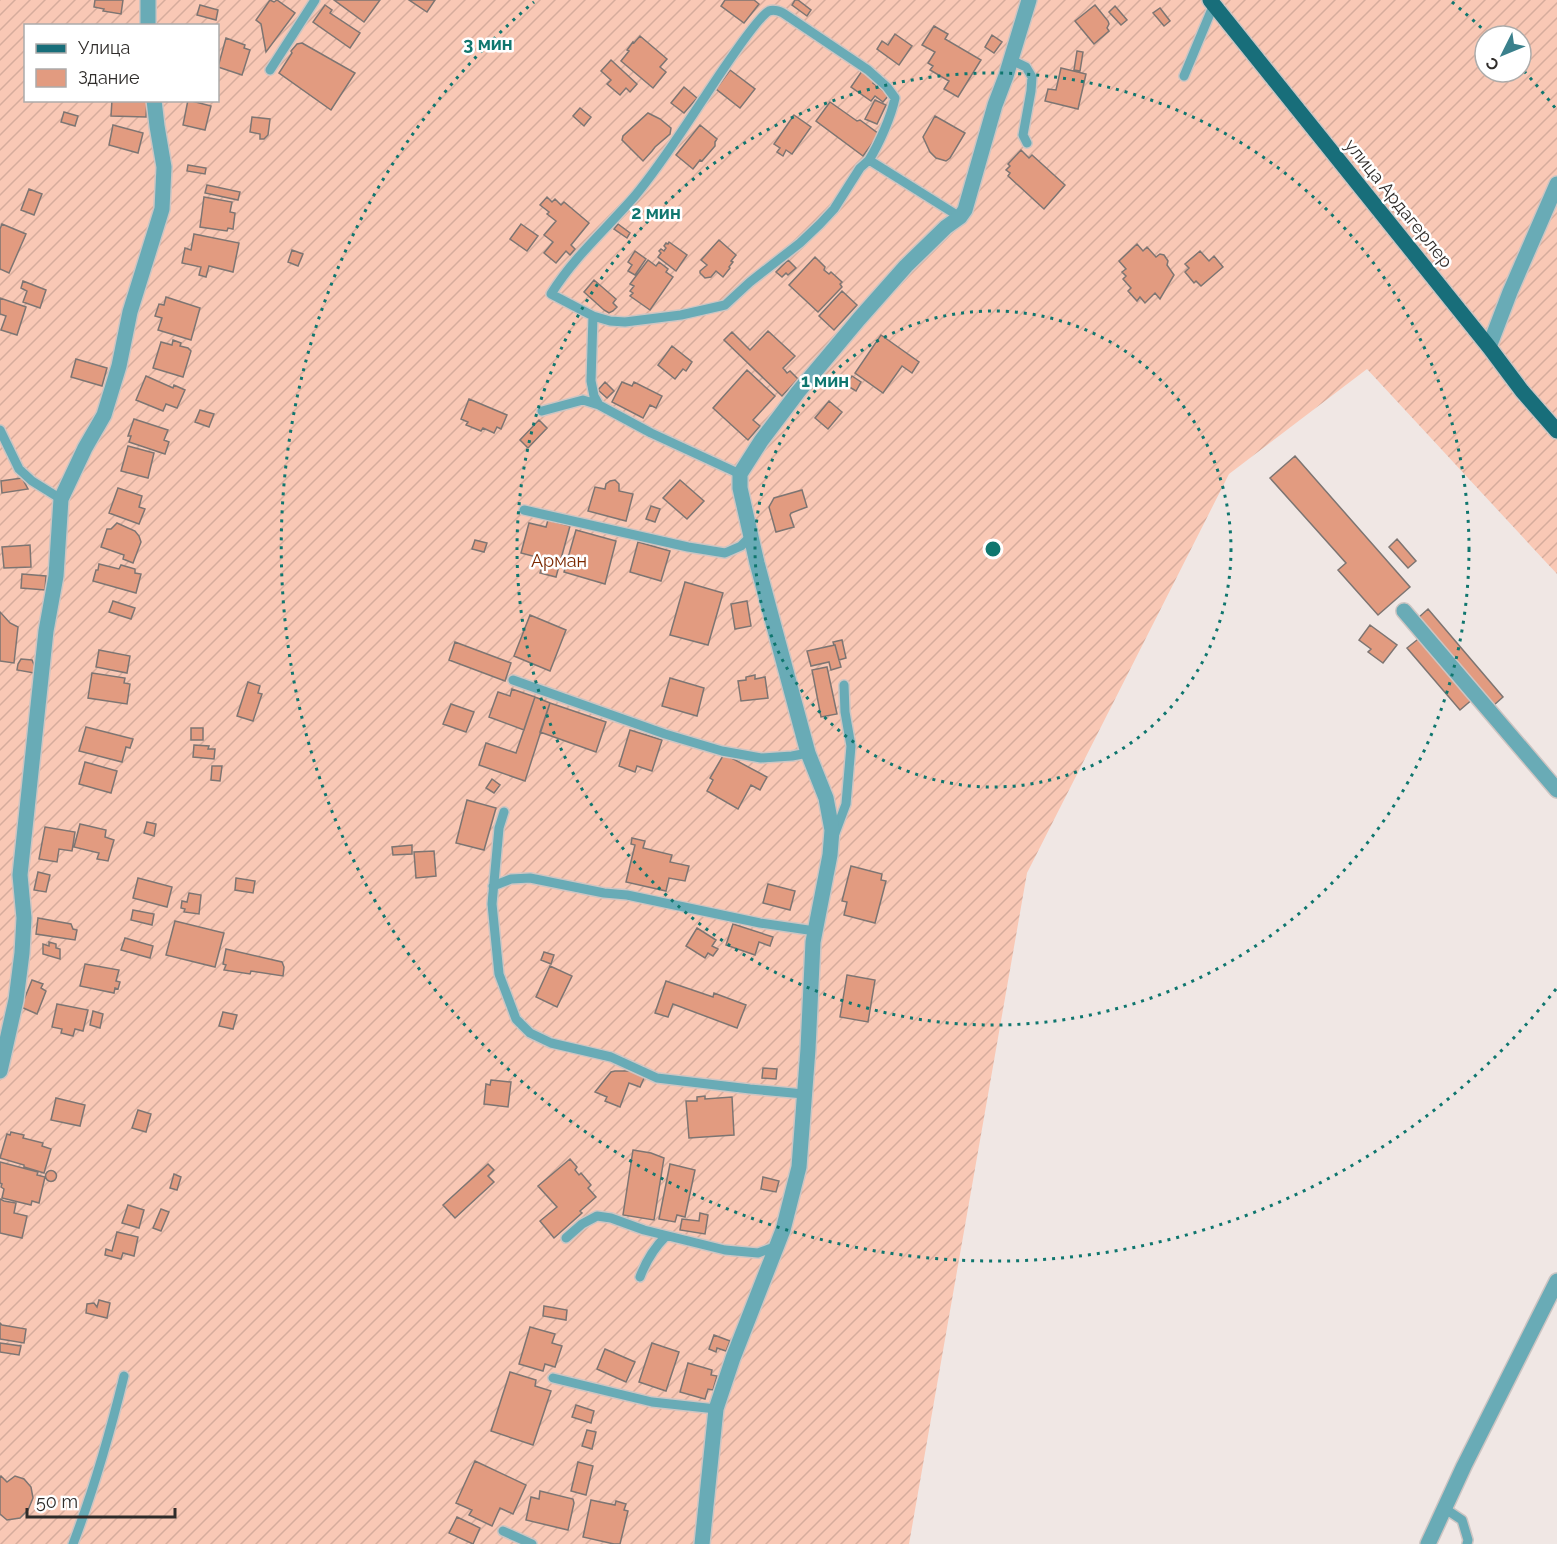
<svg xmlns="http://www.w3.org/2000/svg" width="1557" height="1544" viewBox="0 0 1557 1544" font-family="Raleway,sans-serif">
  <defs>
    <pattern id="garden-furrows" width="10" height="10" patternUnits="userSpaceOnUse" patternTransform="scale(1.5)"><rect width="10" height="10" fill="#f9c8b5"/><path d="M-1 1l2-2M0 10L10 0M9 11l2-2" fill="none" stroke="#d6ac9c"/></pattern>
  </defs>
  <rect width="100%" height="100%" fill="#f0e7e4"/>
  <path fill="url(#garden-furrows)" fill-rule="evenodd" d="M0 0H1557V574L1367 369 1229 474 1027 873 909 1544H0ZM26 26H218V100H26ZM1485 36H1521V72H1485Z"/>
  <path fill="#e29b80" stroke="#7d7572" stroke-width="1.5" d="M95 0H123L121 14 103 11 104 9 94 7Z
    M270 0 274 2 277 0 295 13 266 52 261 24 256 20Z
    M334 0H380L364 22Z
    M409 0H435L427 12Z
    M725 0H754L759 4 744 23 721 6Z
    M795 0H798L811 10 807 16 792 5Z
    M200 5 218 10 216 20 197 15Z
    M325 5 332 10 330 13 360 33 350 48 313 22Z
    M1095 5 1108 21 1109 24 1107 28 1109 31 1094 44 1075 21Z
    M1115 6 1127 20 1121 25 1109 12Z
    M1160 8 1170 21 1164 26 1153 13Z
    M934 26 948 34 945 39 981 60 958 97 944 89 949 81 930 70 933 66 928 63 935 52 922 45Z
    M895 34 912 46 899 65 877 49 882 41 888 45Z
    M992 35 1002 42 994 53 985 47Z
    M640 36 667 59 660 67 666 72 653 88 621 61 629 51 627 50 633 42 634 43Z
    M226 38 245 45 244 48 250 50 242 75 218 67Z
    M302 43 355 73 331 110 279 73 292 53 291 51 297 44Z
    M1077 51 1083 52 1080 71 1074 70Z
    M611 60 637 84 630 92 626 88 620 95 607 84 611 80 601 71Z
    M1061 68 1086 74 1078 109 1045 101 1048 89 1056 90Z
    M730 70 755 89 740 108 716 89Z
    M862 71 875 80 873 83 889 95 883 102 875 96 871 101 851 87Z
    M684 87 697 98 684 113 671 103Z
    M112 100H147L146 117 111 116Z
    M188 100 211 106 205 130 183 125Z
    M875 100 886 105 877 124 865 119Z
    M830 102 857 121 860 120 879 134 863 156 816 121Z
    M580 108 591 117 584 126 573 116Z
    M64 112 78 116 75 126 61 122Z
    M648 113 660 119 671 128 670 134 655 147 652 151 643 161 622 140 623 136Z
    M794 115 811 127 792 154 786 150 783 156 777 152 780 148 774 144Z
    M935 116 965 133 950 158 946 161 936 158 930 152 923 137Z
    M252 117 270 119 268 135 264 139H260V134L250 132Z
    M113 125 143 133 138 153 109 145Z
    M700 125 717 139 715 142V146L702 161 700 160 693 169 676 155Z
    M1021 150 1029 158 1032 155 1065 185 1044 209 1008 176 1010 173 1006 170 1010 166 1008 164Z
    M188 165 206 168 205 174 187 171Z
    M207 185 240 192 238 200 205 193Z
    M29 189 42 194 34 215 21 210Z
    M204 197 232 202 230 212 235 213 233 229 228 228 227 231 200 227Z
    M547 197 552 202 555 199 561 205 564 202 589 223 571 245 575 249 570 255 566 251 556 263 544 253 553 242 544 235 556 221 547 214 549 212 540 205Z
    M2 224 26 234 9 273 0 269V229Z
    M521 224 538 236 527 251 510 239Z
    M618 224 630 233 627 238 614 229Z
    M194 234 239 243 233 272 209 266 206 277 199 275 201 267 182 263 185 248 191 250Z
    M719 240 736 255 731 261 733 262 729 267 730 268 723 277 716 271 711 277 705 278 700 273V271L707 265 701 260Z
    M669 242 687 255 676 271 658 257 661 253 659 251 661 249 664 251 666 248 664 246 666 243 668 244Z
    M1137 244 1143 251 1147 247 1156 257 1160 254 1164 255 1168 261 1167 265 1174 275 1160 299 1155 293 1145 303 1140 297 1137 301 1128 291 1131 288 1123 279 1126 276 1122 272 1126 269 1119 261Z
    M292 250 303 254 298 266 288 262Z
    M635 251 646 259 635 275 628 271 632 265 628 262Z
    M1200 251 1209 261 1214 256 1223 267 1201 286 1196 281 1194 283 1185 272 1189 268 1185 264Z
    M815 257 825 267 824 270 829 274 831 272 842 282 840 284 842 287 818 312 789 285Z
    M648 260 656 266 659 262 668 269 666 272 673 277 650 310 630 296 633 293 630 291 634 286 630 284Z
    M788 260 796 268 788 275 786 273 782 277 776 272Z
    M594 280 616 299 613 303 617 307 613 311 609 313 604 310 584 292Z
    M23 281 46 290 40 308 23 302 27 291 21 288Z
    M842 291 857 305 834 330 819 316Z
    M166 297 200 308 191 340 158 330 162 318 155 316 159 304 164 305Z
    M0 298 26 307 17 335 1 330 6 316 0 314Z
    M768 331 795 356 783 368 787 373 790 371 798 379 782 396 724 340 732 332 750 350Z
    M881 335 919 362 912 373 902 366 883 393 855 373Z
    M173 340 181 343 180 346 188 348 191 351 183 377 153 368 161 342 172 345Z
    M672 346 692 362 686 371 683 369 675 379 658 365Z
    M76 359 107 368 102 386 71 377Z
    M747 370 775 396 753 420 760 426 748 440 713 408Z
    M146 376 173 388 174 385 185 390 177 408 166 404 163 411 136 400Z
    M852 376 861 382 856 391 846 385Z
    M605 382 614 391 607 398 598 390Z
    M622 382 632 386 634 382 662 396 656 408 650 405 643 418 612 402Z
    M469 399 507 415 501 429 497 427 494 433 483 428 481 431 466 425 468 422 461 419Z
    M829 401 842 412 828 429 815 418Z
    M200 410 214 414 209 427 195 422Z
    M134 419 168 430 164 440 169 442 165 454 129 442 131 436H128Z
    M539 420 547 428 528 448 520 440Z
    M128 446 154 453 148 478 121 471Z
    M1295 456 1410 587 1378 615 1338 570 1346 563 1270 478Z
    M22 478 28 489 2 493 1 481Z
    M615 480 619 484V491L633 494 626 521 588 511 595 487 605 489 606 484 610 481Z
    M680 480 704 501 687 519 663 498Z
    M118 488 142 496 139 507 145 509 139 524 109 513Z
    M802 490 807 507 791 513 790 515 794 527 776 532 769 507 774 498Z
    M651 506 660 509 655 522 646 519Z
    M548 520 570 526 556 577 540 573 544 559 521 553 529 523 546 527Z
    M117 523 135 531 139 536 141 542 133 563 123 559 124 555 101 547 107 529H111Z
    M576 530 616 541 605 584 564 572Z
    M1397 539 1416 561 1408 568 1389 547Z
    M475 540 487 543 484 552 472 549Z
    M638 542 670 551 661 581 630 572Z
    M30 545 31 567 4 568 2 547Z
    M99 564 119 569 121 565 135 569V573L141 574 136 593 93 581 96 570H98Z
    M22 574 46 576 45 590 21 588Z
    M685 582 723 593 708 645 670 635Z
    M113 601 135 608 131 619 109 612Z
    M747 601 751 626 735 629 731 604Z
    M1428 609 1503 697 1493 706 1418 618Z
    M0 612 10 623 18 627 14 663 0 661Z
    M530 615 566 630 550 671 514 656Z
    M1370 625 1397 645 1383 663 1368 652 1371 649 1359 640Z
    M1422 636 1474 698 1460 710 1407 648Z
    M842 640 846 658 839 660 835 645H834L833 642Z
    M455 642 511 663 505 681 449 660Z
    M835 645 841 667 831 670 829 662 811 666 807 651Z
    M99 650 130 656 127 673 96 667Z
    M21 659 32 660 35 667 34 673 17 670 18 664Z
    M827 667 837 714 821 717 812 670Z
    M92 673 125 678 124 683 130 684 127 704 88 698Z
    M755 675V679L765 677 768 698 741 701 738 681 746 680V677Z
    M670 678 704 688 697 716 662 706Z
    M248 682 260 686 258 693 262 694 253 721 237 716Z
    M512 689 535 697 524 730 489 717 498 692 510 696Z
    M535 697 550 703 525 781 479 765 486 743 516 753Z
    M550 703 606 722 596 752 540 732Z
    M451 704 474 712 466 732 443 724Z
    M86 727 133 739 130 748 126 747 122 762 79 751Z
    M191 728H203V740H191Z
    M630 730 662 740 652 771 637 766 635 772 619 766Z
    M194 745 209 746 208 749H215L214 759 193 757Z
    M724 754 767 777 760 790 751 785 738 809 707 791 713 780 710 778Z
    M85 762 117 771 111 793 79 784Z
    M212 766H222L220 781 211 780Z
    M492 779 500 785 494 793 486 788Z
    M467 800 496 808 484 850 456 843Z
    M147 822 156 824 154 836 144 833Z
    M80 824 106 830 105 837 114 840 108 861 97 859 99 853 74 847Z
    M45 827 75 832 72 851 59 849 57 862 39 859Z
    M632 838 645 841 643 848 672 855 670 862 689 866 685 881 669 878 666 891 626 882 635 845 631 844Z
    M412 845V854L393 855 392 847Z
    M434 851 436 876 416 878 414 852Z
    M851 866 882 874 881 880 886 881 875 923 844 915 847 902 842 901Z
    M38 872 50 875 46 892 34 890Z
    M138 878 172 887 167 907 133 898Z
    M236 878 255 881 253 893 235 890Z
    M768 884 795 891 790 910 763 903Z
    M189 893 201 895 199 914 184 912 185 909 181 908 182 901 187 902Z
    M133 910 154 914 152 925 131 920Z
    M38 918 71 924 73 929 77 930 75 940 36 934Z
    M175 921 224 933 215 967 166 955Z
    M733 924 773 937 770 946 759 942 755 955 726 945Z
    M697 928 716 940 712 946 718 949 713 956 708 953 705 958 686 946Z
    M125 938 153 946 150 958 121 950Z
    M49 942 56 944V948L60 949V959L43 954V944L49 946Z
    M226 949 282 962 284 967 283 976 251 971 250 974 224 970 226 965 223 964Z
    M544 952 554 955 551 964 541 960Z
    M85 964 119 970 116 981 120 982 118 989 115 988 114 993 80 986Z
    M550 966 572 976 557 1007 536 997Z
    M847 975 875 980 868 1022 840 1017Z
    M32 980 43 984 41 988 46 991 37 1014 21 1007Z
    M666 981 713 997 714 993 746 1005 737 1028 673 1004 668 1017 655 1013Z
    M57 1004 88 1010 83 1031 75 1029 73 1036 61 1033 62 1029 52 1027Z
    M93 1011 103 1014 100 1028 90 1025Z
    M223 1012 237 1015 233 1029 219 1026Z
    M763 1068 777 1069 776 1079 762 1078Z
    M615 1071H631L645 1076 640 1087 629 1083 620 1107 605 1101 607 1097 595 1092 611 1072Z
    M491 1080 511 1082 508 1107 484 1104 486 1084 490 1085Z
    M705 1096V1099L732 1097 734 1135 689 1138 686 1101H697V1097Z
    M56 1098 85 1105 80 1126 51 1120Z
    M138 1110 151 1114 146 1132 132 1128Z
    M11 1132 24 1135 23 1138 43 1143 42 1146 51 1149 44 1173 24 1167V1165L0 1158 7 1134 10 1135Z
    M633 1150 651 1153 664 1158 654 1220 623 1215Z
    M570 1159 577 1167 575 1170 579 1175 581 1173 591 1185 588 1188 596 1197 580 1211 582 1213 554 1238 540 1221 557 1207 538 1186Z
    M0 1162 38 1172 37 1175 45 1177 39 1203 32 1201 31 1205 2 1198 4 1189 1 1187 2 1184 0 1183Z
    M488 1164 494 1170 488 1176 494 1182 455 1218 443 1205Z
    M670 1164 695 1170 685 1217 677 1215 675 1222 659 1219Z
    M45.5 1176a5.5 5.5 0 1 1 11 0a5.5 5.5 0 1 1-11 0Z
    M174 1174 181 1177 177 1190 170 1188Z
    M763 1177 779 1181 776 1192 761 1189Z
    M0 1199 4 1201 16 1203 14 1213 27 1216 22 1238 0 1233Z
    M128 1205 144 1210 139 1228 122 1223Z
    M161 1209 169 1212 161 1231 153 1228Z
    M700 1213 708 1215 705 1234 680 1230 682 1219 699 1221Z
    M117 1232 138 1237 134 1256 123 1253 121 1259 105 1255 106 1249 112 1251Z
    M99 1300 110 1303 107 1318 86 1313 87 1304 94 1303 97 1307Z
    M544 1306 567 1310 566 1320 543 1316Z
    M0 1323 2 1325 26 1329 24 1343 0 1339Z
    M530 1327 555 1334 552 1343 562 1346 555 1367 545 1364 543 1371 519 1364Z
    M714 1335 730 1341 726 1351 717 1348 716 1352 709 1349Z
    M0 1343 21 1346 19 1355 0 1352Z
    M652 1343 679 1352 666 1391 639 1382Z
    M605 1349 635 1362 626 1382 597 1369Z
    M688 1363 712 1370 711 1375 717 1376 713 1390 708 1389 705 1399 680 1392Z
    M510 1372 536 1380 535 1386 551 1391 533 1445 491 1431Z
    M576 1405 594 1411 591 1423 572 1417Z
    M587 1430 596 1432 592 1449 582 1446Z
    M475 1461 526 1485 513 1514 500 1508 492 1526 469 1515 472 1510 456 1503Z
    M578 1462 593 1466 586 1495 571 1491Z
    M1 1476 7 1482 15 1476 24 1479 31 1487 33 1498 28 1510 20 1518 7 1520 0 1514V1478Z
    M540 1491 573 1499 574 1503 568 1530 526 1520 531 1497 539 1499Z
    M591 1500 615 1505 616 1501 626 1504 624 1510 628 1511 620 1544H614L583 1537Z
    M457 1517 480 1528 473 1544 449 1533Z"/>
  <g fill="none" stroke-linecap="round" stroke-linejoin="round">
    <defs>
      <path id="lane" d="M1011 60 1026 67 1032 77 1031 91 1023 135 1027 143
        M270 70 315 0
        M1184 76 1214 4
        M869 160C879 144 891 117 895 98L887 87 868 70 783 13C779 11 774 9 769 11 757 17 716 80 706 95 683 129 661 165 634 197 606 229 574 257 551 294L593 316 610 321 625 322 681 315 725 305 750 282 800 243 820 224 834 209 860 168 869 160 960 217
        M593 316 591 381 594 396 599 405 651 433 740 474
        M542 411 583 400 599 405
        M0 430 19 469 32 481 61 499
        M524 510 688 547 725 553 741 546 750 537
        M513 680 665 734 722 751 761 758 792 756 808 753
        M504 812 499 828 492 904 499 974 516 1019 530 1033 551 1043 611 1057 657 1078 750 1089 804 1094
        M834 836 846 804 851 746 845 712 844 685
        M493 886 511 879 530 878 604 893 627 895 760 923 815 931
        M566 1238 582 1224 597 1216 611 1218 644 1230 725 1250 758 1253 777 1246
        M640 1277C646 1261 654 1248 666 1236
        M553 1378 652 1402 716 1409
        M1444 1508 1462 1520 1468 1540 1467 1544
        M503 1531 532 1544
        M73 1544C94 1489 110 1433 124 1376"/>
      <path id="street" d="M148 0V26
        M1489 347 1510 292 1557 184
        M1404 611 1557 790
        M0 1071 16 1000 22 953 24 918 20 875 46 631 56 576 61 499 85 448 104 415 119 366 130 312 162 209 164 167 157 126 154 100
        M702 1544 716 1409 733 1358 783 1230 799 1167 808 1049 813 942 830 855 832 830 826 798 808 753 757 563 740 488V474L761 441 798 392 859 319 906 266 946 227 960 217 965 210 995 105 1006 76 1029 0
        M1428 1544 1464 1466 1557 1281"/>
      <path id="primary" d="M1210 0 1489 347 1522 391 1557 431"/>
    </defs>
    <use href="#lane" stroke="#cdc5c3" stroke-width="12"/>
    <use href="#street" stroke="#cdc5c3" stroke-width="18"/>
    <use href="#primary" stroke="#cdc5c3" stroke-width="18"/>
    <use href="#lane" stroke="#69abb6" stroke-width="9"/>
    <use href="#street" stroke="#69abb6" stroke-width="15"/>
    <use href="#primary" stroke="#186e7a" stroke-width="15"/>
  </g>
  <g fill="none" stroke="#0f766e" stroke-width="3" stroke-dasharray="3 6">
    <circle cx="993" cy="549" r="238"/>
    <circle cx="993" cy="549" r="476"/>
    <path d="M1556 989A714 714 0 1 1 534 2M1452 2A714 714 0 0 1 1489 35M1524 71A714 714 0 0 1 1556 109"/>
  </g>
  <g text-anchor="middle" dominant-baseline="central" stroke-width="5" stroke-linejoin="round" paint-order="stroke">
    <g font-size="18" fill="#2f2c2a" stroke="#fff">
      <text transform="translate(1399 203) rotate(51)">улица Ардагерлер</text>
    </g>
    <g font-size="18" fill="#7b2800" stroke="#fff">
      <text x="559" y="560">Арман</text>
    </g>
  </g>
  <circle cx="993" cy="549" r="9" fill="#0f766e" stroke="#fff" stroke-width="3"/>
  <g font-size="18" text-anchor="middle" font-weight="bold" fill="#0f766e" stroke="#fff" stroke-width="5" stroke-linejoin="round" paint-order="stroke">
    <text x="488" y="50">3 мин</text>
    <text x="656" y="219">2 мин</text>
    <text x="825" y="387">1 мин</text>
  </g>
  <rect x="24" y="24" width="195" height="78" fill="#ffffff" stroke="#acabaa" stroke-width="1.5"/>
  <rect x="36" y="44" width="30" height="9" fill="#186e7a" stroke="#acabaa" stroke-width="1.5"/>
  <text x="78" y="54" font-size="18" fill="#2f2c2a">Улица</text>
  <rect x="36" y="69" width="30" height="18" fill="#e29b80" stroke="#acabaa" stroke-width="1.5"/>
  <text x="78" y="84" font-size="18" fill="#2f2c2a">Здание</text>
  <g transform="translate(1503 54) rotate(227)"><circle r="28" fill="#ffffff" stroke="#acabaa" stroke-width="1.5"/>
  <path d="M0-4.5L10 22L0 15L-10 22Z" fill="#3a808c"/>
  <text y="-9" font-size="16" font-weight="bold" text-anchor="middle" fill="#2f2c2a">С</text>
  </g>
  <path d="M27 1508v9h148v-9" fill="none" stroke="#2f2c2a" stroke-width="3"/>
  <text x="36" y="1508" font-size="18" fill="#2f2c2a" stroke="#ffffff" stroke-width="4.5" paint-order="stroke">50 m</text>
</svg>
